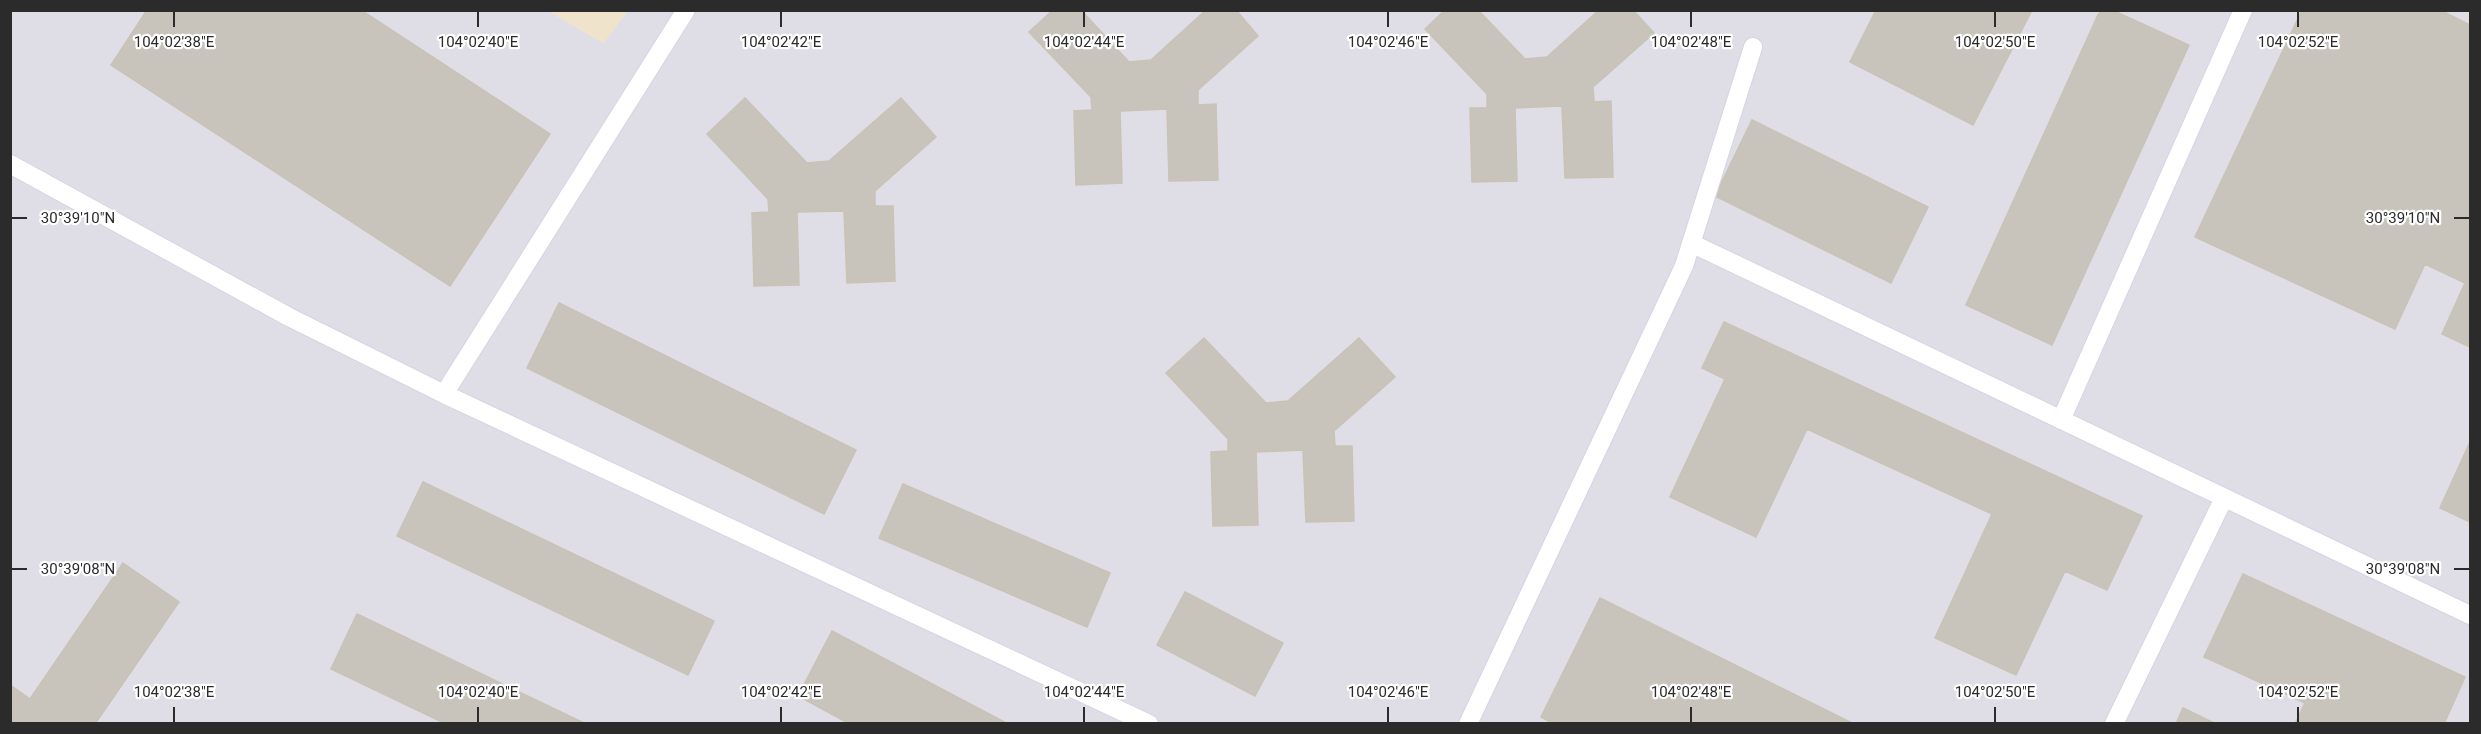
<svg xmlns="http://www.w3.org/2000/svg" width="2481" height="734" viewBox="0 0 2481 734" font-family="Roboto,sans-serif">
  <rect width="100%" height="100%" fill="#ede6dc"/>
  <path fill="#dfdde5" d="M628 10 2470 11V723H11L10 11H548L603 43Z"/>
  <path fill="#efe3cb" d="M548 11H628L604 43Z"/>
  <path fill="#c9c4bb" stroke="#c9c2b6" stroke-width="1.5" d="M147 10H361L550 134 450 286 111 65Z
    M1053 10H1081L1129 62 1151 60 1206 10H1236L1258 36 1198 90V105L1216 104 1218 180 1169 181 1167 109 1120 111 1122 183 1076 185 1074 111 1092 110 1091 97 1029 32Z
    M1445 10H1478L1525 59 1547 57 1599 10H1633L1654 33 1593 87 1594 102 1611 101 1613 177 1565 178 1562 106 1515 108 1517 181 1472 182 1470 108H1487V94L1425 29Z
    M1876 10H2032L1973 125 1850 62Z
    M2102 10H2112L2189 45 2052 345 1966 305 2098 15Z
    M2302 10H2440L2470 25V347L2442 334 2465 283 2425 264 2395 329 2195 237Z
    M745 98 807 163 829 161 901 98 936 137 875 191V206H893L895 281 847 283 844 211 797 212 799 285 754 286 752 213 769 212 768 199 707 134Z
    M1752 120 1928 207 1891 283 1715 196Z
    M559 303 856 450 824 514 527 368Z
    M1724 322 2142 516 2107 590 2065 571 2016 675 1935 638 1992 514 1807 429 1756 537 1670 497 1725 379 1702 368Z
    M1204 338 1266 403 1288 401 1359 338 1395 377 1334 431 1335 446H1352L1354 521 1306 522 1303 450 1256 452 1258 525 1213 526 1211 452 1228 451V439L1166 373Z
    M2470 442V522L2440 508Z
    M423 482 714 621 688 675 397 536Z
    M903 484 1110 573 1087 627 879 538Z
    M123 563 179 602 95 724H10V685L30 699Z
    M2243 574 2465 677 2444 724H2295L2305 703 2204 657Z
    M1185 592 1283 643 1255 696 1157 645Z
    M1600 598 1854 724H1554L1541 717Z
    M357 614 586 724H446L331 669Z
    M832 631 1008 724H850L798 696Z
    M2183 708 2216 724H2176Z"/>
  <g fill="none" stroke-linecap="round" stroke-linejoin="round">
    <defs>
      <path id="service" d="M10 164 289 317 444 394 1149 724
        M1691 243 2470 615
        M444 394 686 10
        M2061 420 2243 10
        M1468 724 1684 266 1753 47
        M2114 724 2224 498"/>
    </defs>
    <use href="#service" stroke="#d2d6e4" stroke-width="20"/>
    <use href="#service" stroke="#fff" stroke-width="18"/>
  </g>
  <path fill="none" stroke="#2b2b2b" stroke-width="2" d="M174 12V27M478 12V27M781 12V27M1084 12V27M1388 12V27M1691 12V27M1995 12V27M2298 12V27M12 218H27M2454 218H2469M12 569H27M2454 569H2469M174 707V722M478 707V722M781 707V722M1084 707V722M1388 707V722M1691 707V722M1995 707V722M2298 707V722"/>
  <g font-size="15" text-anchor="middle" fill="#2b2b2b" stroke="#fff" stroke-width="4.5" stroke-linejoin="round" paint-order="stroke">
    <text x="174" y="47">104°02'38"E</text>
    <text x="478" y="47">104°02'40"E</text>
    <text x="781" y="47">104°02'42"E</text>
    <text x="1084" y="47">104°02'44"E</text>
    <text x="1388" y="47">104°02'46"E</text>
    <text x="1691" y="47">104°02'48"E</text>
    <text x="1995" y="47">104°02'50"E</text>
    <text x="2298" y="47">104°02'52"E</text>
    <text x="78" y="223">30°39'10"N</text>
    <text x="2403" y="223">30°39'10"N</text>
    <text x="78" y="574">30°39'08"N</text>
    <text x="2403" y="574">30°39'08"N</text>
    <text x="174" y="697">104°02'38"E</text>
    <text x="478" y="697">104°02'40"E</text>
    <text x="781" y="697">104°02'42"E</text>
    <text x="1084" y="697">104°02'44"E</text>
    <text x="1388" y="697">104°02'46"E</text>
    <text x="1691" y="697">104°02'48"E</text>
    <text x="1995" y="697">104°02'50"E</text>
    <text x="2298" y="697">104°02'52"E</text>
  </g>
  <rect width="2481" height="734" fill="none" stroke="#2b2b2b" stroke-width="24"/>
</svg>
